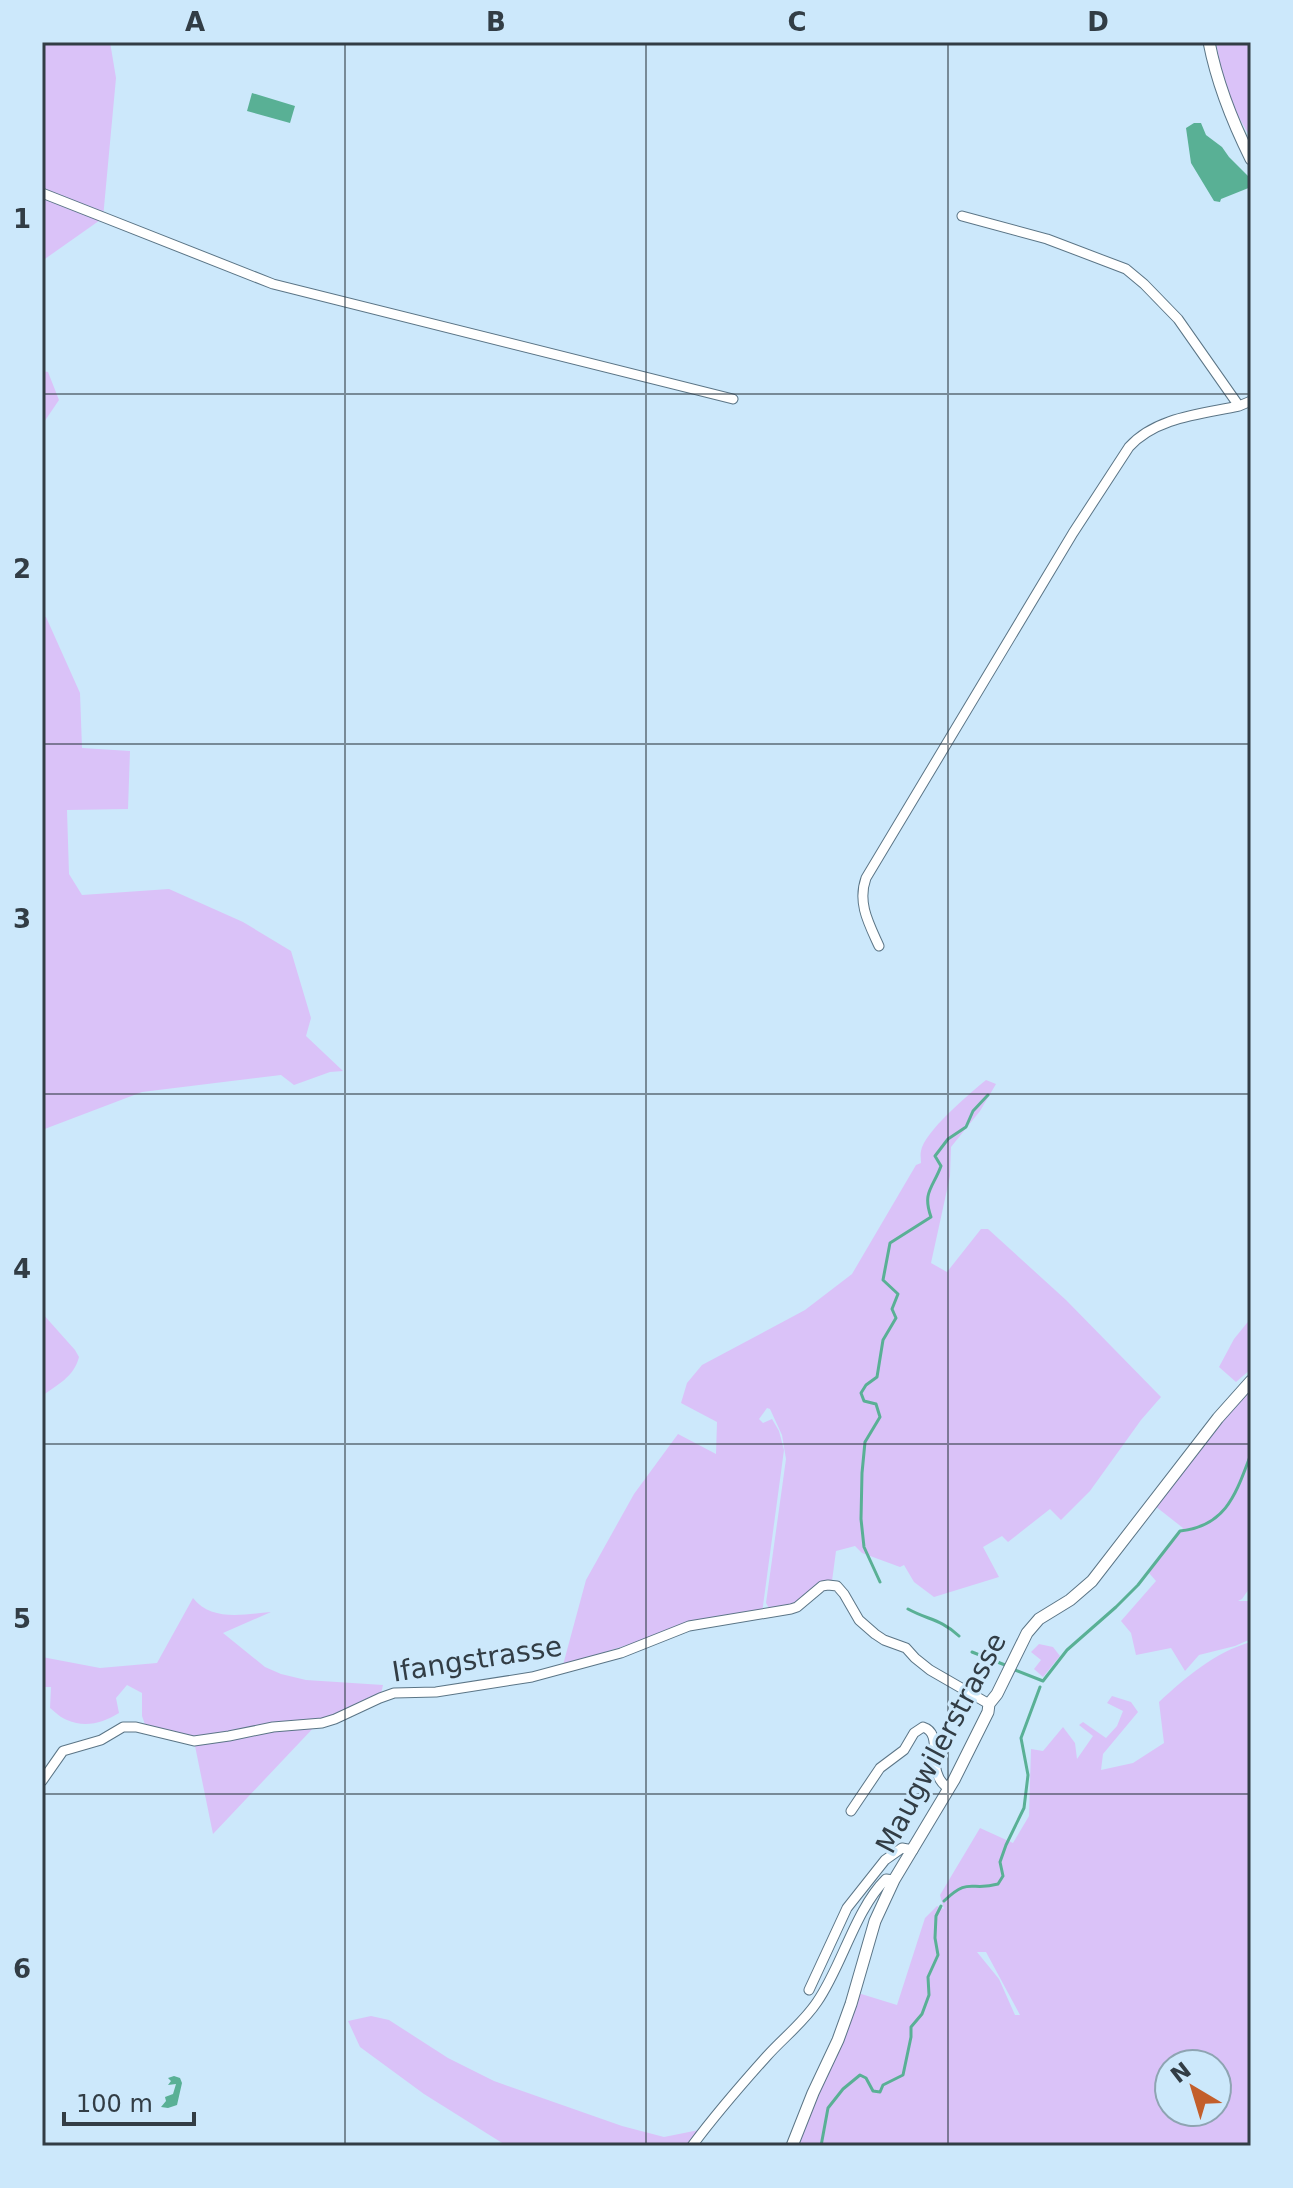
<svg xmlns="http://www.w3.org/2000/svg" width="1293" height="2188" viewBox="0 0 1293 2188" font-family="'DejaVu Sans',sans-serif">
  <rect width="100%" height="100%" fill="#cce8fb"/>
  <path fill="#dac2f8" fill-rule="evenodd" d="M42 42H110L116 78 103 218 42 261Z
    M1216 42H1251V139L1225 92Z
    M42 371 48 372 59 400 42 425Z
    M42 616 46 617 80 693 82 748 130 751 128 809 67 810 69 874 82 895 169 889 243 922 291 951 311 1018 306 1036 343 1071 330 1072 294 1085 281 1075 142 1092 42 1130Z
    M986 1080 996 1084 980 1111 951 1147 950 1176 931 1263 947 1272 981 1229H988L1066 1300 1161 1397 1141 1420 1090 1491 1061 1520 1050 1509 1008 1542 1002 1536 983 1547 999 1577 934 1597 914 1582 904 1565 900 1567 862 1553 855 1546 836 1551 832 1581 797 1604 769 1608 766 1603 786 1459 782 1435 770 1409 767 1408 759 1419 763 1423 772 1419 779 1431 784 1450 762 1613 689 1626 563 1665 586 1580 634 1494 678 1434 716 1454 717 1422 681 1403 687 1383 702 1365 805 1310 852 1274 916 1165 921 1163C921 1159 920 1155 921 1151 924 1132 970 1093 986 1080Z
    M42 1313 75 1350 79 1357C74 1377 57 1385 42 1396Z
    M1251 1318V1369L1236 1382 1219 1367 1234 1339Z
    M1251 1385V1586L1242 1599 1238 1601H1251V1639L1235 1646 1199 1655 1185 1671 1171 1648 1136 1655 1131 1633 1121 1621 1156 1581 1149 1573 1183 1528 1155 1506Z
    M193 1598C211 1622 245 1614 271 1612L223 1633 265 1667 281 1674 306 1680 383 1685 380 1698 318 1723 213 1834 194 1741 147 1730 142 1716V1693L127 1685 116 1698 119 1713C103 1723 85 1728 67 1720 61 1718 55 1712 50 1708L51 1687H42V1657L100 1668 157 1663Z
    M1251 1642V2146H793L858 1993 897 2005 925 1918 937 1906 944 1909 940 1895 980 1828 1013 1843 1029 1816 1031 1749 1043 1751 1063 1727 1075 1743 1077 1759 1093 1736 1079 1725 1083 1722 1106 1738 1117 1726 1123 1711 1107 1703 1112 1696 1131 1702 1138 1712 1103 1754 1101 1770 1133 1763 1164 1743 1159 1702C1186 1677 1215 1652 1251 1642ZM977 1952H986L1020 2015H1015L999 1979ZM1169 2064H1217V2112H1169Z
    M1039 1644 1053 1647 1060 1656 1043 1677 1034 1669 1041 1660 1031 1652Z
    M371 2016 389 2020 448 2058 494 2081 622 2126 664 2137 704 2129 689 2146H507L424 2094 360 2047 348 2021Z"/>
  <path fill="#59b095" d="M252 93 295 106 290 123 247 111Z
    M1194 123H1201L1206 135 1222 147 1229 157 1251 179V187L1221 199 1220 202 1214 201 1191 163 1186 128Z
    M174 2076 180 2078 182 2083 177 2105 168 2108 161 2107 166 2101 165 2097 173 2094 176 2084 168 2085 171 2081 168 2078Z"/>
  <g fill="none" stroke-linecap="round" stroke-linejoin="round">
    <path stroke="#59b095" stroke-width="3" d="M880 1582 864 1547 861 1519 862 1473 865 1442 880 1417 876 1404 864 1401 861 1393 866 1385 877 1377 883 1340 896 1318 892 1309 898 1294 883 1280 890 1243 931 1217C922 1192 933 1188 941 1166L935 1156 948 1139 966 1127 973 1111 988 1095
      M908 1609C928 1620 941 1619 959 1636
      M972 1652 1005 1665
      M1015 1670 1043 1681 1067 1650 1116 1607 1138 1585 1180 1531C1227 1526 1236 1493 1251 1454
      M944 1901C970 1876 970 1892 998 1884L1003 1876 1000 1862 1006 1845 1024 1808 1028 1775 1021 1738 1040 1687
      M821 2146 828 2108 843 2089 860 2075 866 2078 873 2091 880 2092 883 2085 903 2075 911 2037V2027L922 2014 929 1995 928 1977 938 1955 935 1938 936 1916 941 1906"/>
    <defs>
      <path id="minor" d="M42 193 273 284 733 399
        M962 216 1047 239 1126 269 1144 284 1178 319 1239 406
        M879 946C869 924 857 903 866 878L1073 533 1129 447C1156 417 1202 414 1239 406L1251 401
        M42 1781 63 1751 101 1740 123 1727H136L194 1741 229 1736 273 1727 322 1723 335 1719 380 1698 394 1693 436 1692 532 1677 621 1653 689 1626 791 1609 797 1607 822 1586 828 1585 837 1586 844 1594 859 1620 875 1634 884 1640 906 1648 915 1658 930 1670 989 1704
        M851 1811 880 1768 904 1750 914 1733 923 1727C946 1734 923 1771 948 1788
        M809 1990 847 1908 885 1860 902 1848 913 1850
        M692 2146C715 2115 741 2085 767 2056 783 2038 803 2023 817 2002 842 1966 855 1910 886 1879L894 1880"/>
      <path id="tertiary" d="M1209 42C1217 83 1232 121 1251 159
        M792 2146 813 2093 838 2040 851 2004 875 1921 894 1880 954 1780 988 1712 989 1704 997 1694 1027 1633 1039 1619 1070 1600 1092 1581 1218 1418 1251 1381"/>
    </defs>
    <use href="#minor" stroke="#5b7586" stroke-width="11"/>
    <use href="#tertiary" stroke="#5b7586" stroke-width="13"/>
    <use href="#minor" stroke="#fff" stroke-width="9"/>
    <use href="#tertiary" stroke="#fff" stroke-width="11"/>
  </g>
  <path fill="none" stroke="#323d45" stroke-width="2" stroke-opacity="0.55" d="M345 42V2146M646 42V2146M948 42V2146M42 394H1251M42 744H1251M42 1094H1251M42 1444H1251M42 1794H1251"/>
  <g text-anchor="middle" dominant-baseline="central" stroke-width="6" stroke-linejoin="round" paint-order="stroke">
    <g font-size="28" fill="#323d45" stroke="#cce8fb">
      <text transform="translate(477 1659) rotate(-9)">Ifangstrasse</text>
      <text transform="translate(941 1743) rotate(-62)">Maugwilerstrasse</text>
    </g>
  </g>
  <rect width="1293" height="2188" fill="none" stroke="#cce8fb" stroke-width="88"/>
  <g transform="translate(1193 2088) rotate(322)"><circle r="38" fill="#cce8fb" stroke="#8ea4b2" stroke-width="2"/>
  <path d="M0-6L14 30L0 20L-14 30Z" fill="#c35e2b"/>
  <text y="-12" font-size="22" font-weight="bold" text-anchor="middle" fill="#323d45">N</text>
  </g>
  <path d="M64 2112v12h130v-12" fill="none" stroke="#323d45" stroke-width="4"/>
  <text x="76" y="2112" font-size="24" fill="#323d45" stroke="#cce8fb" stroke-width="6" paint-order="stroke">100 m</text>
  <rect x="44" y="44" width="1205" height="2100" fill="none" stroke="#323d45" stroke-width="3"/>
  <g font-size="26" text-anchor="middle" font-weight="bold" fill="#323d45">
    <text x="195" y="31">A</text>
    <text x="496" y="31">B</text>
    <text x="797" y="31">C</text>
    <text x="1098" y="31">D</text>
    <text x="22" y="228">1</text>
    <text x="22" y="578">2</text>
    <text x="22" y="928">3</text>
    <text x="22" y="1278">4</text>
    <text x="22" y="1628">5</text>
    <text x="22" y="1978">6</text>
  </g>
</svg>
